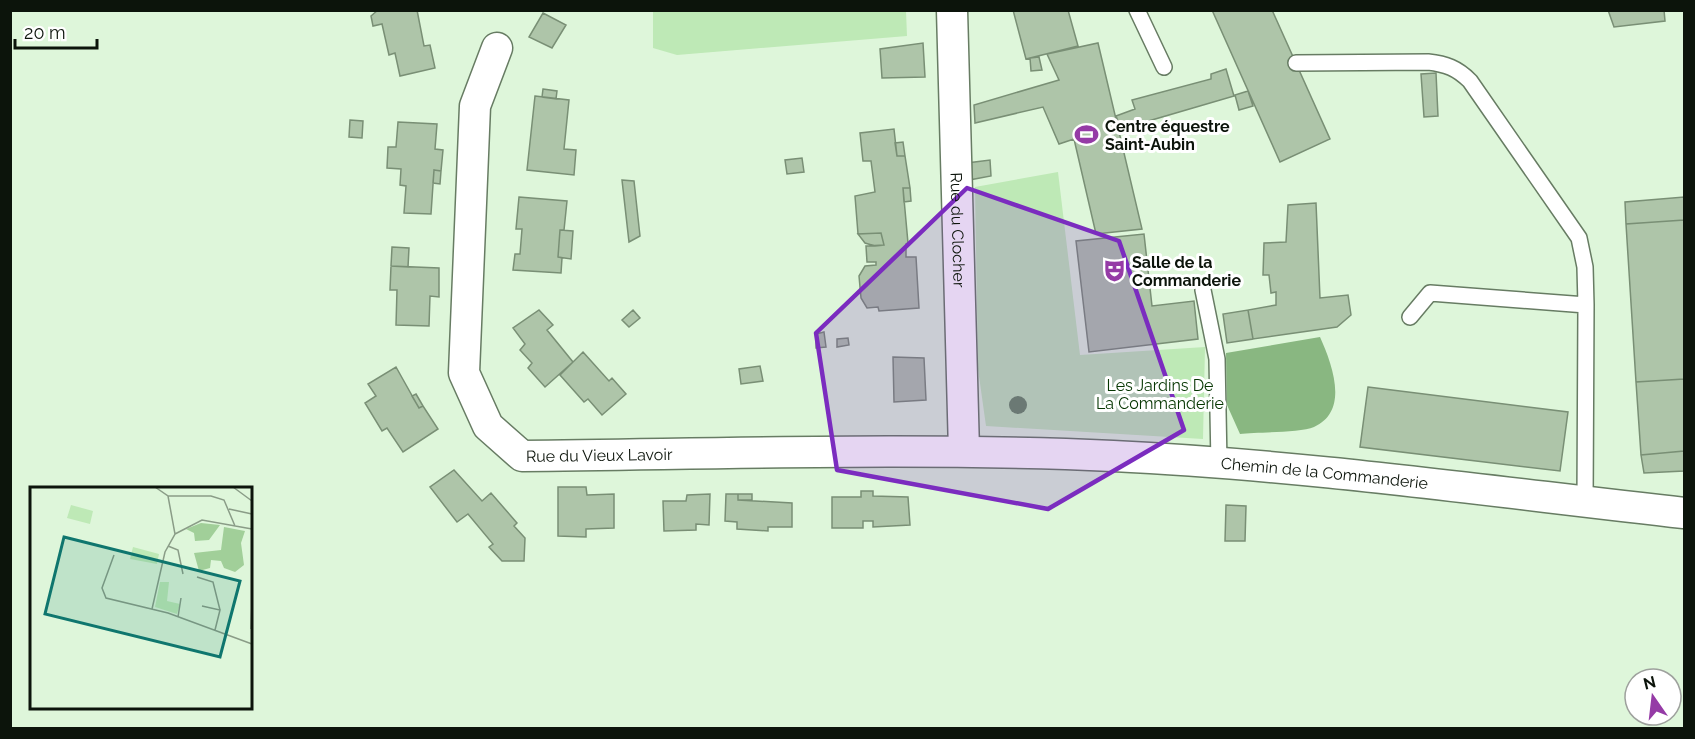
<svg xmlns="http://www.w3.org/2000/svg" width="1695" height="739" viewBox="0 0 1695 739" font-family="Raleway,sans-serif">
  <rect width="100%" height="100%" fill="#def6da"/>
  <path fill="#bee9b6" d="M653 11H906L907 36 677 55 653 48Z
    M1058 172 1080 355 1205 347 1203 439 986 426 978 369 975 187Z"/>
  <path fill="#89b781" d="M1320 337C1332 364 1350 411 1314 427 1300 433 1256 432 1240 434L1227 405 1226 353Z"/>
  <path fill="#aec5a9" stroke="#798f75" stroke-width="1.5" d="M417 10 424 46 430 45 435 68 400 76 395 53 389 55 382 24 373 26 371 16 378 10Z
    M1013 10H1068L1078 46 1026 59Z
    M1212 10H1272L1330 139 1280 162Z
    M1608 10H1664L1665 21 1614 27Z
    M543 13 566 25 552 48 529 37Z
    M923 43 925 77 882 78 880 49Z
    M1098 43 1142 229 1096 234 1074 139 1059 144 1043 107 975 123 974 105 1059 80 1047 54Z
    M1039 57 1042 70 1031 71 1030 58Z
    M1226 69 1234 96 1121 129 1116 116 1135 109 1132 100 1211 79V74Z
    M1436 73 1438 116 1424 117 1421 74Z
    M543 89 557 91 556 99 542 97Z
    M1248 91 1253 106 1239 110 1235 95Z
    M535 96 569 100 564 149 576 150 574 175 527 170Z
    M350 120 363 121 362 138 349 137Z
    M398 122 437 124 435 149 443 150 441 171 434 170 431 214 404 213 406 186 400 185 401 169 387 168 388 147H396Z
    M894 129 897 156H905L910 188H903L908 243 906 244V257H916L919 308 879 311 878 307 867 308 861 298 859 276 865 266 876 265V262H867L866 246 884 245 881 233 858 234 855 196 875 192 871 161H863L860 133Z
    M903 142 905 156H897L895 143Z
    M802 158 804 172 787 174 785 160Z
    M990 160 991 176 969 180 967 163Z
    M434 170 441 171 440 184 433 183Z
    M622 180 634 181 640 236 629 242Z
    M903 188H910L911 201 904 202Z
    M519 197 567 201 564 230H560L558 257 562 258 561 273 513 270 515 254H520L522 229H516Z
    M1684 197V220L1626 224 1625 202Z
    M1316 203 1320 298 1348 295 1351 315 1337 327 1253 339 1248 310 1276 305V292L1271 293 1269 275H1263L1264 243 1286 242 1288 205Z
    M1684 220V379L1636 382 1626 224Z
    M560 230 573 231 571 259 558 257Z
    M881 233 884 245 875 246 865 243 858 234Z
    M1144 234 1152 306 1194 301 1198 339 1089 352 1076 241Z
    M392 247 409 248 408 267 391 266Z
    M391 266 439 268V297L430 296 429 326 396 325 397 290H390Z
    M539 310 553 325 547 330 573 362 545 387 528 368 532 363 520 350 525 344 513 328Z
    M633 310 640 318 629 327 622 320Z
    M1248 310 1253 339 1227 343 1223 314Z
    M824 332 826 347 816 348V334Z
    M848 338 849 345 837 347V339Z
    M583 352 609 381 612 378 626 394 602 415 588 399 584 402 560 375Z
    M893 357 924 358 926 400 894 402Z
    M760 366 763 381 741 384 739 369Z
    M396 367 419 408 423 406 438 429 403 452 387 428 382 431 365 403 376 396 368 384Z
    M1684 379V451L1641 455 1636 382Z
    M1368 387 1568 412 1560 471 1360 447Z
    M416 394 423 406 419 408 412 396Z
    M1684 451V471L1644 473 1641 455Z
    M454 470 482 501 491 493 517 523 514 526 525 538 524 561H502L489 547 493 544 468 514 457 522 430 487Z
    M558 487H586L587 495 614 494V528L586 529V537L558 536Z
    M861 491H873V496L908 497 910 525 873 527V521H863V528H832V497H861Z
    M710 494 709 525 696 524V530L664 531 663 501H686L687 495Z
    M726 494H738V500L792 503V527H768V531L737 529V522L725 521Z
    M738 494H752V500H738Z
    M1226 505 1246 506 1245 541H1225Z"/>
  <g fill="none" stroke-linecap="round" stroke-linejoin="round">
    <defs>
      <path id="service" d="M1137 10 1164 67
        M1296 63 1428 62C1446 64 1457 68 1470 81L1579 238 1585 267 1586 305
        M1203 290 1217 359 1219 464
        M1410 317 1430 293 1586 305 1585 502"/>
      <g id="minor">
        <path id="s1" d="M952 10 964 451"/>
        <path id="s2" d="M497 48 475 106 464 373 488 426 522 456C719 454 917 447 1113 456 1304 465 1495 492 1684 513"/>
      </g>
    </defs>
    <use href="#service" stroke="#677c63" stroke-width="18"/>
    <use href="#minor" stroke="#677c63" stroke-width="33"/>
    <use href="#service" stroke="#fff" stroke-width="15"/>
    <use href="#minor" stroke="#fff" stroke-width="30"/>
  </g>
  <circle fill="#678c62" cx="1018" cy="405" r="9"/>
  <path fill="#7b2cbf" fill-opacity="0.2" stroke="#7b2cbf" stroke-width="4.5" stroke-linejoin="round" d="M967 188 1119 241 1184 430 1048 509 837 470 816 333Z"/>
  <defs>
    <symbol id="stadium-bare" viewBox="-9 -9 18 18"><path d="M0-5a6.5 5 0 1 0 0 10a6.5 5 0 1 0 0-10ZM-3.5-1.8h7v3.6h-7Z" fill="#953ba6" stroke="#fff" stroke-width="2.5" paint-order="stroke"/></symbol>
    <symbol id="theatre-bare" viewBox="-9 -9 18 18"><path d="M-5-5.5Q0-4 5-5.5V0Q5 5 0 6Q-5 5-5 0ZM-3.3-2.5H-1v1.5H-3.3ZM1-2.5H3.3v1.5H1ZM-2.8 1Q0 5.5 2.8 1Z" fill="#953ba6" stroke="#fff" stroke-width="2.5" paint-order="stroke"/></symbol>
  </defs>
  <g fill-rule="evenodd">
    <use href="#stadium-bare" x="1070" y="118" width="33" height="33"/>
    <use href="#theatre-bare" x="1098" y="254" width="33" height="33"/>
  </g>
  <g text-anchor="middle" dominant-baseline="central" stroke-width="6" stroke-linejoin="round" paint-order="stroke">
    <g font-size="16" font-weight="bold" fill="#0c140b" stroke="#fff" text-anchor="start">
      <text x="1105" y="126">Centre équestre<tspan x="1105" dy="18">Saint-Aubin</tspan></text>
      <text x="1132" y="262">Salle de la<tspan x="1132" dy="18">Commanderie</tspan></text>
    </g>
    <g font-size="16" fill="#0c140b" stroke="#fff">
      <text stroke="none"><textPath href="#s1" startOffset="220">Rue du Clocher</textPath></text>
      <text stroke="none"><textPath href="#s2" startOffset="510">Rue du Vieux Lavoir</textPath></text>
      <text stroke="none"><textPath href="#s2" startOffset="1236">Chemin de la Commanderie</textPath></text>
    </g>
    <g font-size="16" fill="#053500" stroke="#fff">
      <text x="1160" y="385">Les Jardins De<tspan x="1160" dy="18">La Commanderie</tspan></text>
    </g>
  </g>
  <g transform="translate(30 487)">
    <rect width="222" height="222" fill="#def6da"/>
    <path d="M41 18 63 24 60 37 37 31ZM103 60 129 67 127 77 100 72ZM130 95H139L137 114 150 117 147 127 125 120Z" fill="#bee9b6"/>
    <path d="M171 36 190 38 179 53 165 54 164 46 156 42ZM194 40 215 44 211 56 214 78 205 85 194 81 191 74 181 73 180 81 169 84 164 66 191 63Z" fill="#a1cf99"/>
    <path fill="none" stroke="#8a9c87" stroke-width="1.5" d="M203 0 222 14M138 9H181L194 13 205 39M199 22 222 27M145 47 172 33 222 42M138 59 148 63 153 87M84 68 72 101 76 111 138 126 222 157M167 90 183 95 190 123M172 119 190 123 185 143M122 122 135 65 145 47 138 9 125 0M148 130 151 111M221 142 222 114"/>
    <path fill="#0f766e" fill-opacity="0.15" stroke="#0f766e" stroke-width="3" d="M34 50 210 94 190 170 15 127Z"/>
    <rect width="222" height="222" fill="none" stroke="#0c140b" stroke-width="3"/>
  </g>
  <rect width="1695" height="739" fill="none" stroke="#0c140b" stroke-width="24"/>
  <g transform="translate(1653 697) rotate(346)"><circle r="28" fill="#ffffff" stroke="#9ea19d" stroke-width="1.5"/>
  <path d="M0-4.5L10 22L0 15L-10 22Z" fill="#953ba6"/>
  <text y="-9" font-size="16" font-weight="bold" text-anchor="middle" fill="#0c140b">N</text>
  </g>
  <path d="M15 39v9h82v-9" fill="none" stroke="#0c140b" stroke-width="3"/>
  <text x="24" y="39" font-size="18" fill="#0c140b" stroke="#ffffff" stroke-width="4.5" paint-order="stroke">20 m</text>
</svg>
